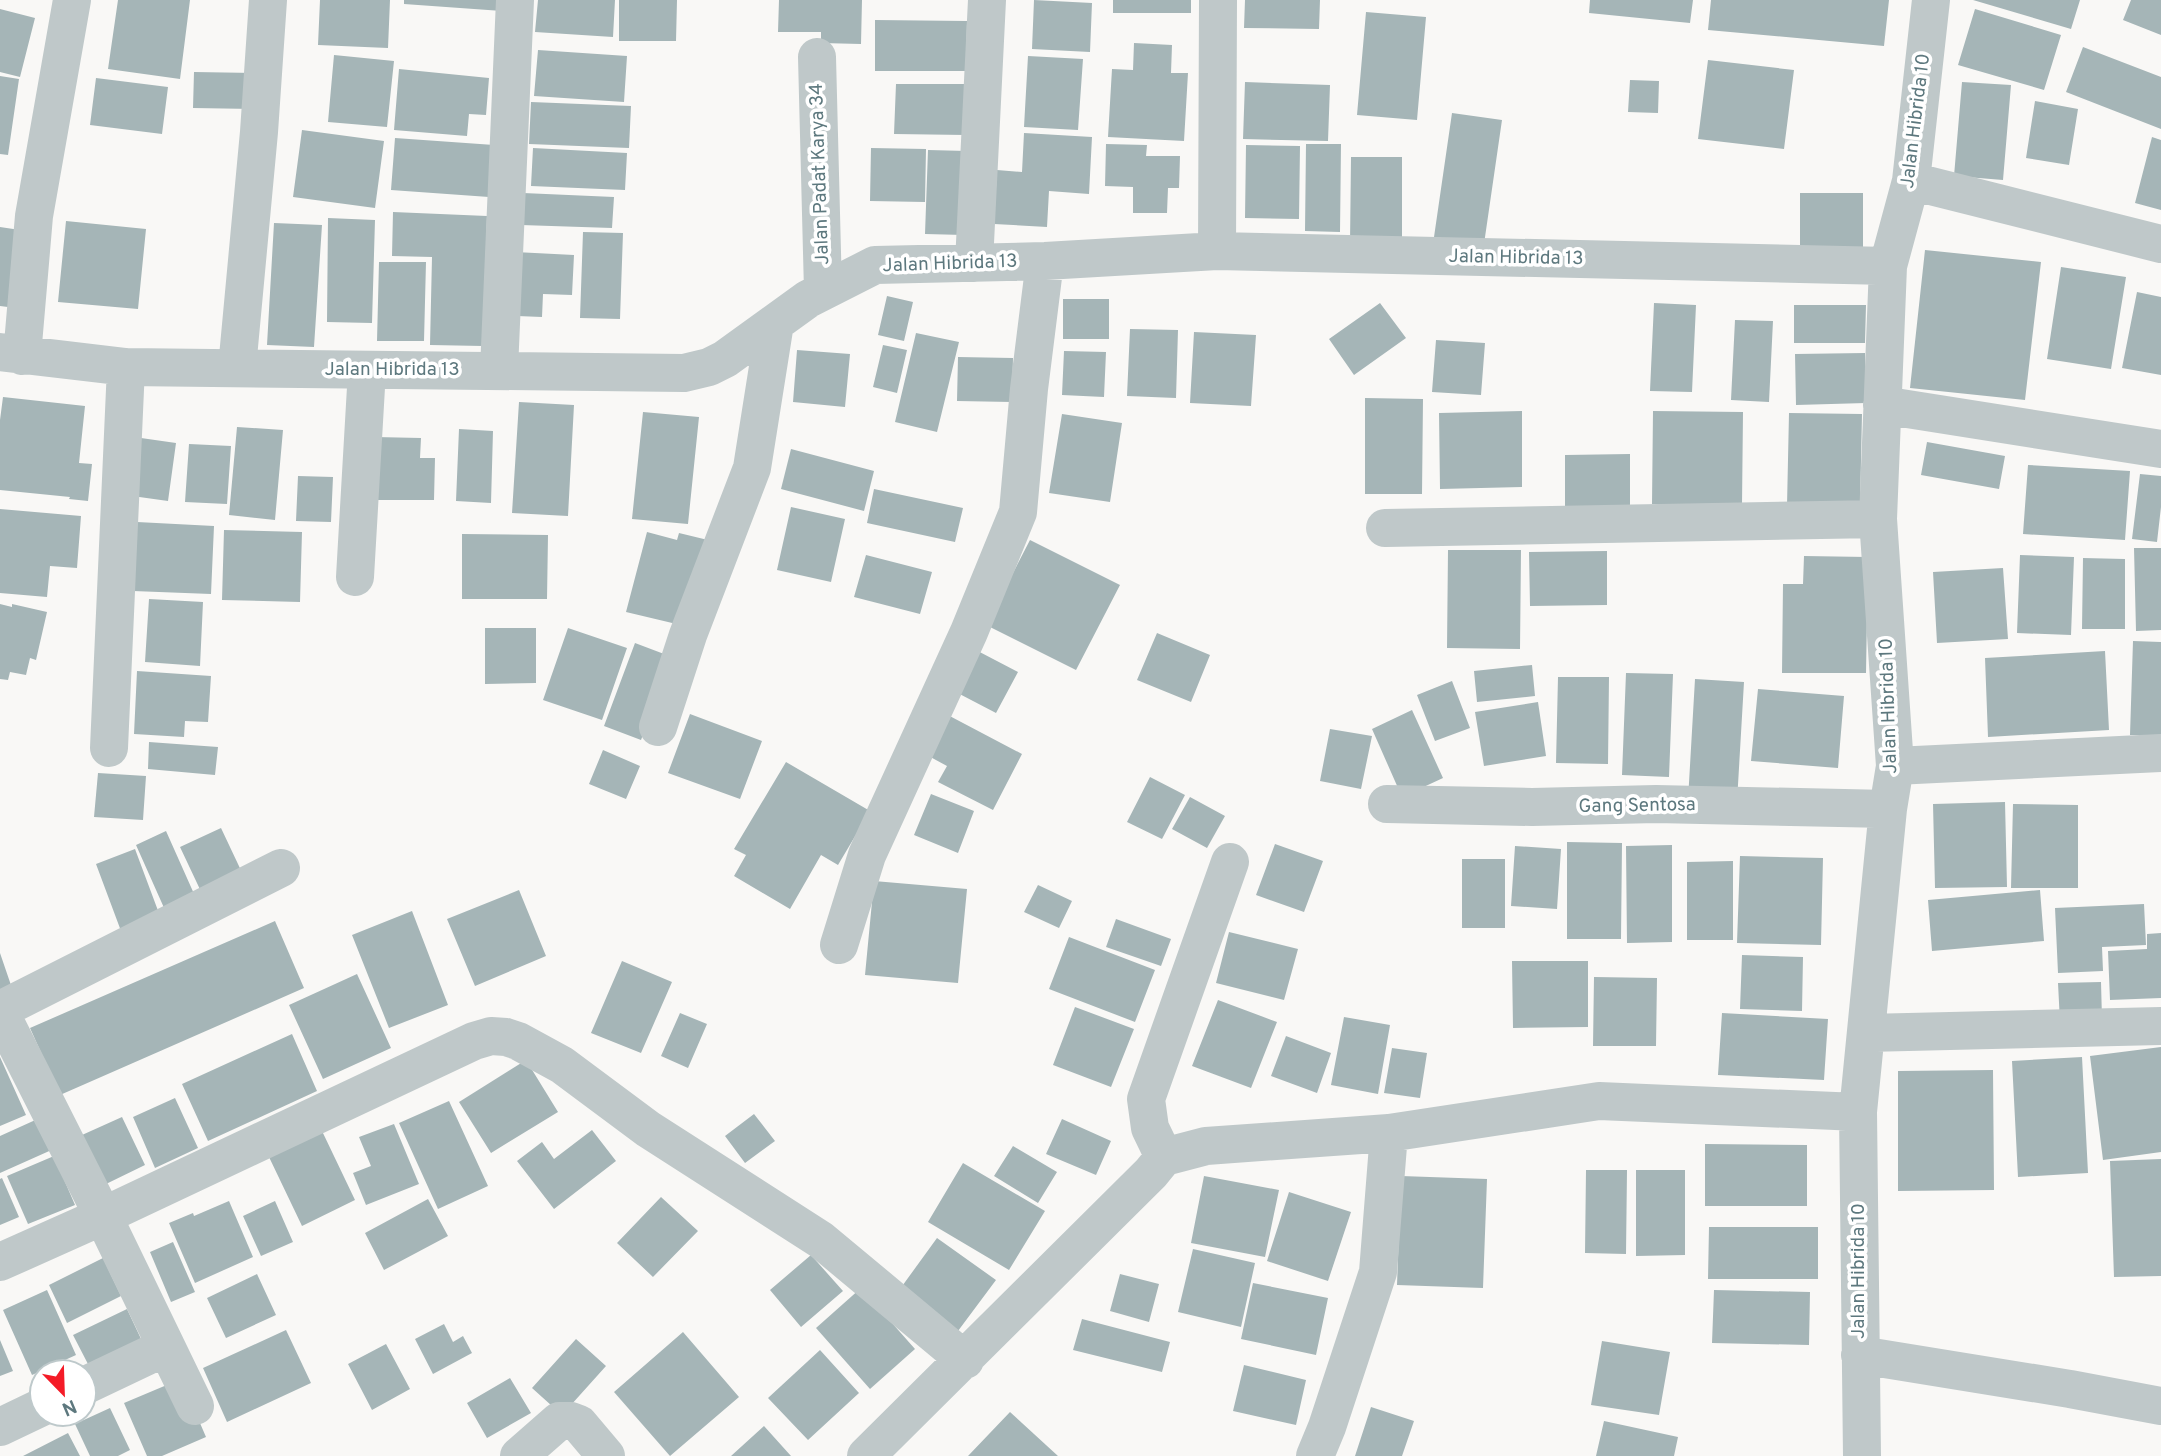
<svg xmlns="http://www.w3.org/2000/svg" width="2161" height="1456" viewBox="0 0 2161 1456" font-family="Overpass,sans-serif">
  <rect width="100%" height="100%" fill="#f9f8f6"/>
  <path fill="#a5b5b7" d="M118 0H190L180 79 108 69Z
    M320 0H390L388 48 318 45Z
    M404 0H502V11L404 4Z
    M538 0H615L613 37 535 32Z
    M619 0H677L676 41H619Z
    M779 0H862L861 44 821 43V32H778Z
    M1034 0 1092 3 1090 52 1032 49Z
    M1113 0H1191V13H1113Z
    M1245 0H1320L1319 29 1244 28Z
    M1590 0H1693L1690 23 1589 13Z
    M1711 0H1889L1884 46 1708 30Z
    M1973 0H2080L2071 29Z
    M2131 0H2161V35L2123 20Z
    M0 9 35 18 20 77 0 72Z
    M1975 9 2061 35 2044 90 1958 65Z
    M1366 12 1426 17 1417 120 1357 115Z
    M875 20 967 21 966 71H875Z
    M1134 43 1172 45 1171 73H1188L1184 141 1108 137 1112 69 1133 70Z
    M2083 47 2161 77V129L2066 92Z
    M538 50 627 56 624 102 534 96Z
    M334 55 394 61 387 127 328 122Z
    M1028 56 1083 59 1078 130 1024 127Z
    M1708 60 1794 70 1784 149 1698 139Z
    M399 69 489 78 486 115 469 114 467 136 394 130Z
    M194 72 255 73 254 109 193 108Z
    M0 76 19 79 8 155 0 154Z
    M96 78 168 87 162 134 90 125Z
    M1630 80 1659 81 1658 113 1628 112Z
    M1245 82 1330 85 1328 141 1243 139Z
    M1962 82 2011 85 2003 180 1954 176Z
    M896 84H967L966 135 894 134Z
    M2035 101 2078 109 2069 165 2026 158Z
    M531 102 631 106 629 148 529 144Z
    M1452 113 1502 120 1484 244 1434 237Z
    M302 130 384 141 375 208 293 197Z
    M1024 133 1092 137 1089 194 1049 191 1047 227 994 224 997 170 1022 172Z
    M2152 137 2161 140V210L2135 203Z
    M395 138 494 145 489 197 391 190Z
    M1106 144 1147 145 1146 156H1180L1179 188H1168L1167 213H1133V187L1105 186Z
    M1306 144H1341L1340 232 1305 231Z
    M1246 145 1300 146 1299 219 1245 218Z
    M533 148 627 153 625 190 531 186Z
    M871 148 926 149 925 202 870 201Z
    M928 150 967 151 964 235 925 234Z
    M1351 157H1402V244H1350Z
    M523 193 614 197 612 228 521 225Z
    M1800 193H1863V247L1800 248Z
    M393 212 487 216 483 346 430 345 432 257 392 256Z
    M328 218 375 220 372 323 327 322Z
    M66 221 146 229 138 309 58 302Z
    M274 223 322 225 314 347 267 345Z
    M0 227 20 230 8 307 0 306Z
    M583 232 623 233 620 319 580 318Z
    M1925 250 2041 262 2025 400 1910 388Z
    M515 252 574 255 572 295 543 294 542 317 517 316Z
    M379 262H426L424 341H377Z
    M2061 267 2126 277 2111 369 2047 359Z
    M2137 292 2161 297V375L2122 368Z
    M887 296 913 302 904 341 878 335Z
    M1063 299H1109V339H1063Z
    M1380 303 1406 338 1354 375 1329 339Z
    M1654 303 1696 305 1692 392 1650 391Z
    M1794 305H1866L1865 343H1794Z
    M1735 320 1773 321 1769 402 1731 400Z
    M1130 329 1178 330 1176 398 1127 396Z
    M1194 332 1256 335 1251 406 1190 403Z
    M916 333 959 342 937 432 895 422Z
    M1436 340 1485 343 1481 395 1432 392Z
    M883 345 907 350 897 393 873 387Z
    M797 350 850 354 845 407 793 402Z
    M1064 351 1106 352 1104 397 1062 395Z
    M1865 353 1866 403 1796 405 1795 354Z
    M958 357 1013 358 1012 402 957 401Z
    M3 397 85 406 79 463 92 464 88 501 69 499 70 497 0 490V420Z
    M1365 398 1423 399 1422 494H1365Z
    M519 402 574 405 568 516 512 513Z
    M1522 411V487L1440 489 1439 413Z
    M1653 411 1743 412 1742 505 1652 504Z
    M643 412 699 417 688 524 632 519Z
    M1789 413 1862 414 1860 507 1787 506Z
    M1062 414 1122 423 1110 502 1049 493Z
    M237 427 283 430 275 520 229 515Z
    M459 429 493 431 491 503 456 501Z
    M134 437 176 443 168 501 125 495Z
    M375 437 421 438 420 458H435L434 500H374Z
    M1927 442 2005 456 1999 489 1921 475Z
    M189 444 231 446 227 504 185 502Z
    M791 449 874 471 864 511 781 489Z
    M1630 454V511L1565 512V455Z
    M2028 465 2130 471 2125 540 2023 534Z
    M2140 474 2161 476V507L2157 542 2132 539Z
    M298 476 333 477 331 522 296 521Z
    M874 489 963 508 955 542 867 523Z
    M791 507 845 519 831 582 777 570Z
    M0 509 81 516 77 568 50 566 47 597 0 593Z
    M137 522 214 526 211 594 133 591Z
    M224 530 302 532 300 602 222 600Z
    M647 532 677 540 679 533 712 541 689 627 626 612Z
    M462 534 548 535 547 599H462Z
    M1030 540 1120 585 1076 670 986 625Z
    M2134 548H2161V630L2136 631Z
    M1448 550H1521L1520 649 1447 648Z
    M1607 551V605L1530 606 1529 552Z
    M866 555 932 572 920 614 854 597Z
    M2020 555 2074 557 2071 635 2017 633Z
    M1804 556 1868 557 1866 673H1782L1783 584H1803Z
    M2083 558 2125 559V629H2082Z
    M2003 568 2008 639 1937 643 1933 572Z
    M149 599 203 602 200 666 145 662Z
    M0 604 12 607V604L47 612 36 660 30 658 26 675 10 672 8 680 0 679Z
    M485 628H536V683L485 684Z
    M568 628 627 648 602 720 543 700Z
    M1157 633 1210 655 1191 702 1137 680Z
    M2133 641 2161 642V735H2130Z
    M635 643 672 657 641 740 604 726Z
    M972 648 1018 672 996 713 950 689Z
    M2105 651 2109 730 1988 737 1985 658Z
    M1532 665 1535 696 1477 702 1474 671Z
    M137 671 211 676 208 722 185 721 184 737 134 734Z
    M1626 673 1673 674 1669 777 1622 775Z
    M1558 677H1609L1608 764 1556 763Z
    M1695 679 1744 682 1737 802 1688 800Z
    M1452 681 1470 728 1435 741 1417 695Z
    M1758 689 1844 696 1838 768 1751 761Z
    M1538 702 1546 756 1484 766 1475 712Z
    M1412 710 1443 778 1402 797 1372 729Z
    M944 713 1022 754 993 810 938 782 947 766 923 753Z
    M690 714 762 741 740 799 668 773Z
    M1330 729 1372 736 1361 789 1320 781Z
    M149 742 218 747 215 775 148 769Z
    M603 750 640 766 626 799 589 784Z
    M786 762 870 811 838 865 821 855 790 909 734 876 746 855 734 849Z
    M98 773 146 776 143 820 94 817Z
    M1150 777 1185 795 1162 839 1127 822Z
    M931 794 974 811 958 853 914 835Z
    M1190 797 1225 816 1207 848 1172 829Z
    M2005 802 2007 887 1935 888 1933 804Z
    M2013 804 2078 805V888H2011Z
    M221 828 246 881 205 900 180 847Z
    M166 831 199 905 169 919 136 845Z
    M1567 842 1622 843 1621 939H1567Z
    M1275 844 1323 861 1304 912 1256 895Z
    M1672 845V942L1627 943 1626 846Z
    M1515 846 1561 849 1557 909 1511 906Z
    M135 849 160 916 121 931 96 864Z
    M1740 856 1823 858 1821 945 1737 943Z
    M1462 859H1505V928H1462Z
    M1733 861V940H1687V862Z
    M874 881 967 889 958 983 865 975Z
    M1038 885 1072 901 1059 928 1024 912Z
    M519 890 546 956 475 986 447 919Z
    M2040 890 2044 941 1932 951 1928 900Z
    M2144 904 2146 945 2102 947 2103 971 2058 973 2055 908Z
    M412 911 448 1005 389 1028 352 935Z
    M1116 919 1171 939 1161 966 1106 947Z
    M275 921 304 988 60 1095 30 1028Z
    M1229 932 1298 949 1284 1000 1216 983Z
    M2161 933V998L2110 1000 2108 951 2147 949V934Z
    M1069 937 1155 970 1135 1022 1049 989Z
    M0 953 14 994 0 998Z
    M1742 955 1803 957 1802 1011 1740 1009Z
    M622 961 672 982 641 1053 591 1033Z
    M1512 961H1588V1027L1513 1028Z
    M357 974 391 1048 323 1079 289 1005Z
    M1594 977 1657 978 1656 1046H1593Z
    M2101 982 2102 1019 2060 1022 2058 983Z
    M1218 1000 1277 1022 1251 1088 1192 1066Z
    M1075 1007 1134 1029 1111 1087 1053 1065Z
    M680 1013 707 1024 688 1068 661 1056Z
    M1722 1013 1828 1019 1824 1080 1718 1075Z
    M1344 1017 1390 1025 1378 1094 1331 1085Z
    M292 1034 317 1091 208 1141 182 1084Z
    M1286 1036 1331 1053 1317 1093 1271 1076Z
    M2161 1047V1152L2103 1160 2090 1056Z
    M1392 1048 1427 1053 1420 1098 1384 1093Z
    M0 1057 26 1115 0 1126Z
    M2082 1057 2088 1173 2018 1177 2012 1061Z
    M526 1060 558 1112 491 1153 459 1102Z
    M1993 1070 1994 1190 1898 1191V1071Z
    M175 1098 198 1148 155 1168 133 1117Z
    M449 1101 488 1186 438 1209 399 1123Z
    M754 1114 775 1141 745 1163 725 1136Z
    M42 1117 56 1148 0 1173V1136Z
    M122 1117 145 1165 106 1184 82 1135Z
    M1062 1119 1111 1141 1096 1175 1046 1154Z
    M394 1124 419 1184 366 1205 353 1173 371 1166 359 1137Z
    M592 1130 616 1161 554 1209 517 1161 542 1142 554 1159Z
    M322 1131 355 1200 302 1226 269 1157Z
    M1705 1144 1807 1145V1206H1705Z
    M1013 1146 1057 1172 1038 1203 994 1176Z
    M54 1156 75 1205 28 1224 7 1176Z
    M2161 1159V1276L2114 1277 2110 1161Z
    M963 1163 1045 1211 1009 1270 928 1222Z
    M1586 1170H1627L1626 1254 1585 1253Z
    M1636 1170H1685V1255L1636 1256Z
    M1204 1176 1279 1190 1265 1257 1191 1243Z
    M1401 1176 1487 1179 1483 1288 1397 1285Z
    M2 1178 19 1217 0 1225V1179Z
    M1289 1192 1351 1212 1328 1281 1267 1261Z
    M661 1197 698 1231 653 1277 617 1243Z
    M428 1199 448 1236 384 1270 365 1233Z
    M229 1201 253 1257 195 1283 169 1223 193 1213 194 1216Z
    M275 1201 293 1242 261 1256 243 1216Z
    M1709 1227H1818V1279H1708Z
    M937 1238 996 1280 958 1331 900 1289Z
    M173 1242 195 1292 171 1302 150 1252Z
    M1193 1249 1255 1263 1241 1327 1178 1312Z
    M811 1255 843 1291 801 1327 770 1290Z
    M103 1258 121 1296 67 1323 49 1285Z
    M257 1274 276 1315 226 1338 207 1298Z
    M1120 1274 1159 1284 1149 1322 1110 1311Z
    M1253 1283 1328 1298 1316 1355 1241 1339Z
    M861 1288 915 1349 870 1389 816 1328Z
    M47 1290 76 1355 32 1375 3 1310Z
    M1714 1290 1810 1292 1809 1345 1712 1343Z
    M127 1309 142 1341 89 1366 73 1335Z
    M1082 1319 1170 1342 1162 1372 1073 1350Z
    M444 1324 453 1342 463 1336 472 1353 433 1374 415 1339Z
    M286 1330 311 1383 227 1422 203 1368Z
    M683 1332 739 1397 670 1456 614 1392Z
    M576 1339 606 1366 562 1415 532 1388Z
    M0 1340 13 1371 0 1376Z
    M1602 1341 1670 1352 1659 1415 1591 1405Z
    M386 1344 410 1389 372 1410 348 1364Z
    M820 1350 859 1393 808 1440 768 1398Z
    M1244 1365 1306 1380 1296 1425 1233 1411Z
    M510 1378 531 1413 487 1438 467 1403Z
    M181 1379 206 1437 162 1456H147L124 1403Z
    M1371 1407 1414 1421 1402 1456H1355Z
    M110 1408 130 1450 118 1456H90L75 1424Z
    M1010 1412 1058 1456H968Z
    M1604 1421 1678 1437 1674 1456H1596Z
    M764 1426 791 1456H731Z
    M68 1433 80 1456H23Z"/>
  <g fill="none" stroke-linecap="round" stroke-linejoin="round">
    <path stroke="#bfc8c9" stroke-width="38" d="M817 57 823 291
      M1911 181 2161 244
      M1217 251 1218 0
      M974 263 987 0
      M0 352 126 367 684 373 709 367 725 359 808 299 875 265 1045 261 1217 251 1888 266
      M22 356 34 216 72 0
      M237 368 259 132 268 0
      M499 370 515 0
      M1882 405 2161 449
      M1385 528 1878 519
      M355 577 367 370
      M658 727 688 635 752 468 775 323
      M109 748 126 367
      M1895 766 2161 753
      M1387 804 1532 807 1656 804 1888 809
      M839 945 867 855 969 632 1018 512 1029 389 1045 261
      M0 1010 281 868
      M0 1012 103 1216 195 1406
      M1866 1033 2161 1026
      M1164 1157 1150 1128 1146 1099 1230 862
      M0 1262 103 1216 474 1041 491 1036 506 1037 518 1041 562 1065 648 1129 821 1240 965 1360
      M1860 1355 2070 1389 2161 1406
      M84 1386 166 1347
      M0 1427 42 1407
      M519 1456 559 1421H571L579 1424 606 1456
      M866 1456 1151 1173 1164 1157 1206 1146 1389 1133 1599 1101 1858 1112
      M1315 1456 1327 1427 1378 1272 1389 1133
      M1862 1456 1858 1112 1888 809 1895 766 1878 519 1888 266 1911 181 1931 0"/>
  </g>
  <g text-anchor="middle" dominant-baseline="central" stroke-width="7" stroke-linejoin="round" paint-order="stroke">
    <g font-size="19" fill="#5d787e" stroke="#fff">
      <text transform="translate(1916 121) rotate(-83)">Jalan Hibrida 10</text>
      <text transform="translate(820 174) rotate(-92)">Jalan Padat Karya 34</text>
      <text transform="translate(1516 258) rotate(1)">Jalan Hibrida 13</text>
      <text transform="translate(950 264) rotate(-2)">Jalan Hibrida 13</text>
      <text x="392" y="370">Jalan Hibrida 13</text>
      <text transform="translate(1889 706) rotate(-92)">Jalan Hibrida 10</text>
      <text transform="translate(1637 806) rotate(-1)">Gang Sentosa</text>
      <text transform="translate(1859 1271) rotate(-90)">Jalan Hibrida 10</text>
    </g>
  </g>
  <g transform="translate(63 1393) rotate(157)"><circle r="33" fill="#ffffff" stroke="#bec9cb" stroke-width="2"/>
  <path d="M0-5L12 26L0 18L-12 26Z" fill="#f41b27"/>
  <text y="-10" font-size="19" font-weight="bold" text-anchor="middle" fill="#5d787e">N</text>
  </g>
</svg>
